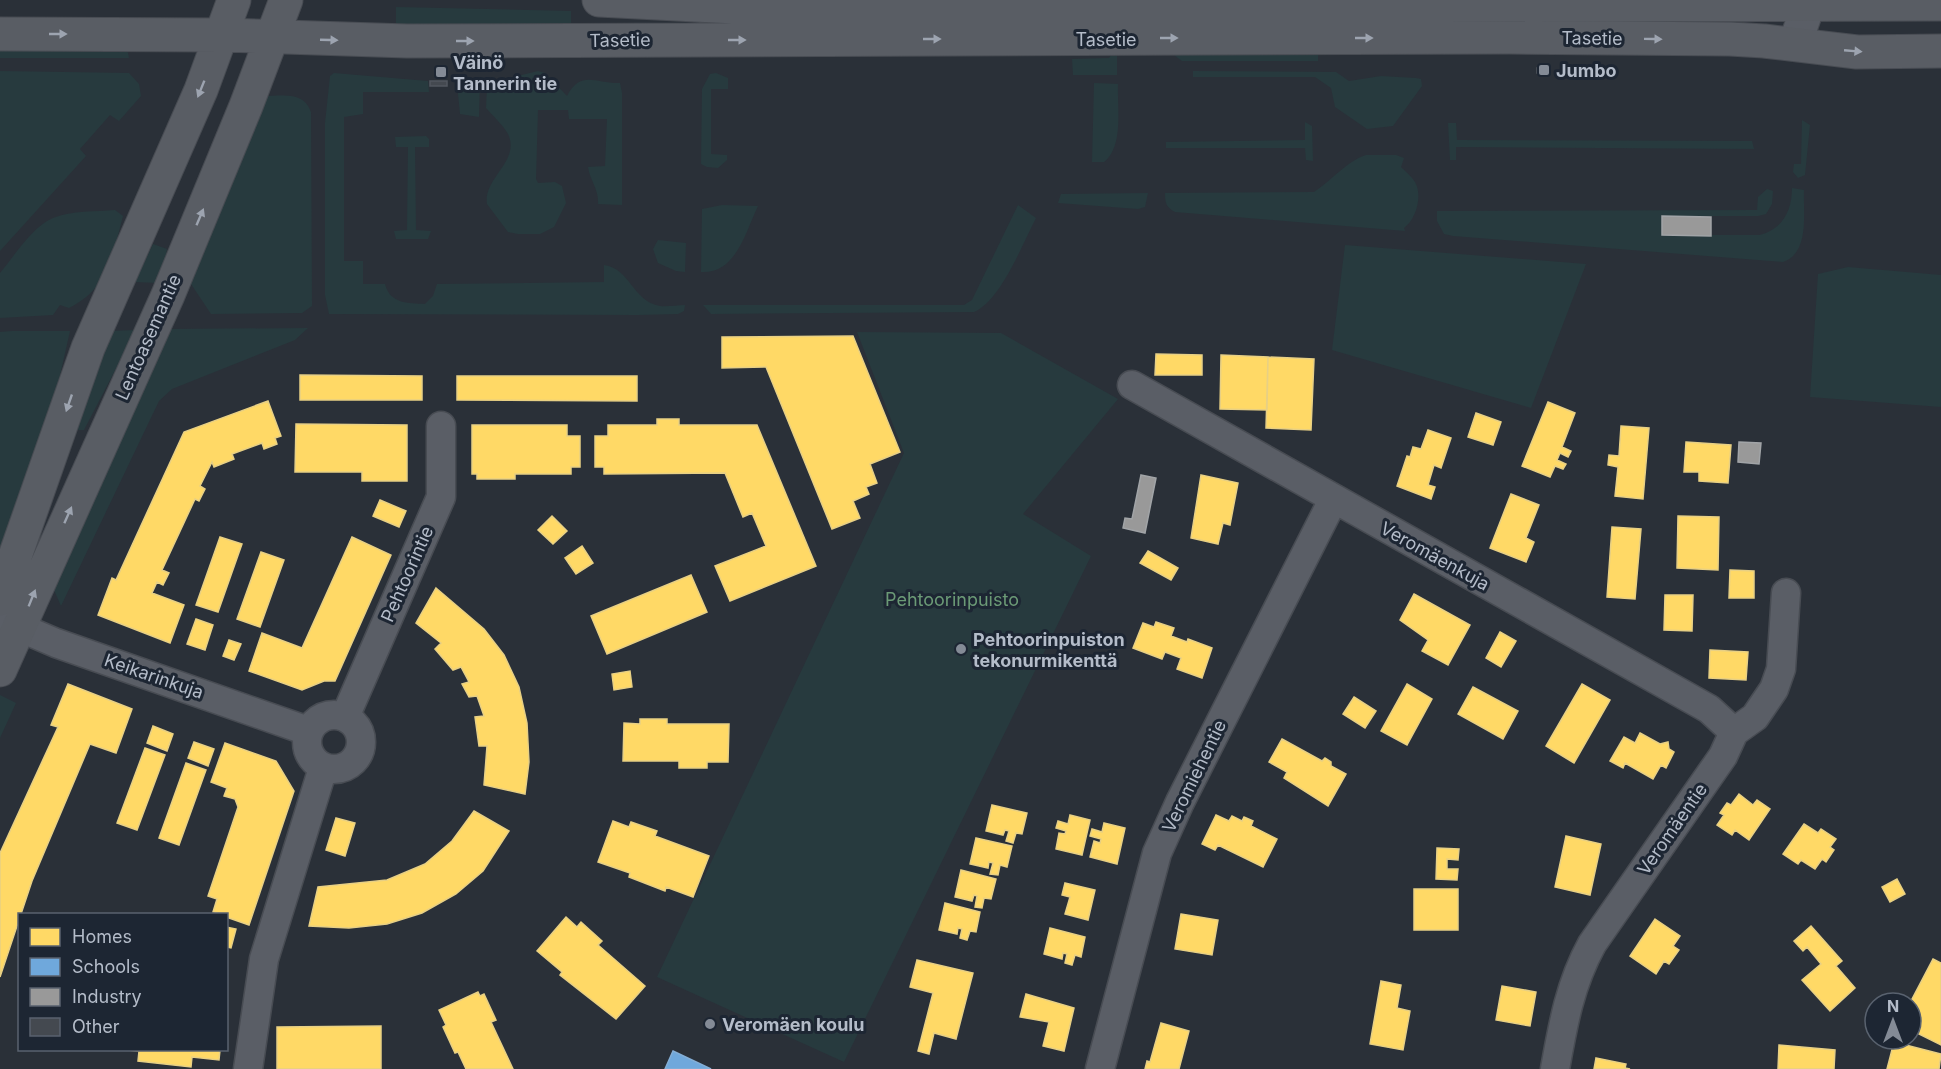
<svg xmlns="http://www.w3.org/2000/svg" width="1941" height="1069" viewBox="0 0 1941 1069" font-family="Inter,sans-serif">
  <rect width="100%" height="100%" fill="#2a3038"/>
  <path fill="#273a3e" d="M396 7 571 11V26L396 28Z
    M127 48 129 58H0V49Z
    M1288 53H1318V61H1182L1174 55Z
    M1112 54 1117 55V75H1073L1072 59 1109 58Z
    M0 71 129 73 139 84 141 96 119 121 110 115 80 149 86 156 0 251Z
    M538 71 545 73 567 96C581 69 596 84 620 83L622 93V205L598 204C599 189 590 181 588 167L605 166 607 119H569L568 110H538L536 179 538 183 555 182 562 186 566 203 554 227 540 234H518L508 232 487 204C483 178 521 161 508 134 503 125 493 116 486 108L487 86 497 81Z
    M1193 71 1336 72 1349 81 1381 76 1416 78 1421 79 1422 86 1393 126 1367 129 1335 107 1331 88 1315 77H1193Z
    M334 73 428 81 429 92H363V114L344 117V261H363V284H385C390 304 408 303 425 304L433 296 437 284 604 282V265C631 269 632 301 660 306 668 307 677 305 685 305L684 311 678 314 638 315 329 314 325 295V123L330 76Z
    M716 73 728 78V89H711V154L727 155V160L718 168 707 167 701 164 702 89 710 74Z
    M480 78 479 117 460 114 457 84 460 80Z
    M1094 83 1118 84C1117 108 1124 146 1104 162H1092Z
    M263 96C283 96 304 91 311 112L312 306 302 313 211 314 189 281Z
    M1802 120 1810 125 1805 175 1798 178 1793 172 1794 164H1801Z
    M1305 122 1312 126 1313 161 1306 160 1305 148H1166V142L1305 140Z
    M1448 123H1456L1457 140 1752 141 1754 149 1456 147V160H1450Z
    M426 136 429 139V147H415L416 230 431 231 428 239H396L394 231 407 230 408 147H396L395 137Z
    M1366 155H1396L1404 158 1401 167C1406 172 1412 177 1415 182 1423 196 1416 219 1404 228L1405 231 1175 212C1166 207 1165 203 1165 193L1314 192C1331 181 1347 161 1366 155Z
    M1792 188 1804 190C1803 214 1810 253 1783 262L1453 236 1444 234 1437 221V211L1757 210 1758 197 1767 189 1773 191 1772 204 1766 214 1758 216H1662V235H1759C1782 230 1792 211 1792 188Z
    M1148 193 1145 207 1138 209 1058 203 1061 194Z
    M722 205 758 206C745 233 736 274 701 272L702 209Z
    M1018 205 1036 218C1022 245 1001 300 974 312L711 314 703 305H964L972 300Z
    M115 210 123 216C112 256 109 288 69 308L60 305 53 315 0 318V273C15 255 32 227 53 218 72 210 96 212 115 210Z
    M658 240 686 243 685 272 676 271 658 263 653 249Z
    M153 244 167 249 165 263 158 283 135 282Z
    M1345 245 1586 264 1531 408 1332 350Z
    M1848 267 1941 275V407L1810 397 1818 274Z
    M308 328 295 340 172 389 159 401 61 606 54 590 167 329Z
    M136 330 84 430H73L110 331Z
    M12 331H70L56 393 0 557V332Z
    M857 332 1001 333 1118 399 1023 514 1091 556 844 1062 657 977 904 453Z
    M0 695 16 703 0 738Z"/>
  <path fill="#ffd966" stroke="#e8d084" stroke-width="1.5" d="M853 336 900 452 870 464 877 483 866 487 869 494 853 501 860 518 832 529 766 367 722 368V337Z
    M1156 354 1202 355V375H1155Z
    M1221 355 1268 357 1267 410 1220 409Z
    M1268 357 1314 359 1311 430 1266 428Z
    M300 375 422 376V400H300Z
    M457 376H637V401L457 400Z
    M268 401 281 436 275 438 277 444 264 449 262 443 232 454 234 459 214 467 212 462 200 486 205 489 199 501 195 499 162 570 169 573 163 585 157 582 152 593 184 605 170 643 98 615 112 578 116 580 184 432Z
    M1548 402 1575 413 1562 447 1571 451 1568 457 1560 453 1557 460 1566 464 1563 469 1555 466 1550 477 1522 466Z
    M1476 413 1501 422 1493 445 1468 437Z
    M657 419H679V425H757L816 566 730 601 715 566 766 546 752 513 743 517 725 473 604 474V467H595V436H608V425H657Z
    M296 424 407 425V481H362V472H295Z
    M472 425H567V436H580V467H571V474H515V479H477V474H472Z
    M1621 426 1649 428 1643 499 1615 496 1618 467 1608 465 1609 455 1619 456Z
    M1428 430 1451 438 1441 468 1434 465 1428 485 1435 487 1431 499 1397 486 1407 456 1410 457 1413 447 1421 449Z
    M1686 442 1731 445 1728 483 1699 481V472H1684Z
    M1201 475 1238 483 1230 525 1223 523 1218 544 1191 538Z
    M1511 494 1539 505 1526 538 1534 542 1526 562 1490 548Z
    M380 500 406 511 399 527 373 516Z
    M552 516 567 531 553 544 538 530Z
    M1678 516 1719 517 1718 570 1677 568Z
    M1612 527 1641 529 1635 599 1607 597Z
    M220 537 242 544 218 612 196 605Z
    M352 537 391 555 335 681H324L302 690 249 671 262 633 302 648Z
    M582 546 593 563 576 574 565 558Z
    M1148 551 1178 568 1171 580 1140 563Z
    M261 552 284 560 260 627 237 619Z
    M1730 570 1754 571V598H1729Z
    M691 575 707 612 607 654 591 616Z
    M436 588 484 629 504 655 519 687 527 723 529 762 525 794 484 785 487 746H479L475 717 484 716 477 696 469 697 462 684 469 682 461 667 453 670 435 649 441 643 416 623Z
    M1414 594 1470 625 1448 665 1422 651 1428 640 1400 620Z
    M1665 595H1693L1692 631 1664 630Z
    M196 619 213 625 205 650 187 644Z
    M1156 622 1174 628 1171 636 1187 642 1188 639 1212 648 1202 678 1177 669 1181 658 1165 652 1162 659 1133 648 1143 623 1154 627Z
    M1500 632 1516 641 1501 667 1486 658Z
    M229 640 241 644 234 660 223 656Z
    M1710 650 1748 652 1746 680 1709 678Z
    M630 671 632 687 614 690 612 674Z
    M68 684 132 709 116 753 90 744 32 881 0 977V853L58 727 51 725Z
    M1407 684 1432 699 1407 745 1381 731Z
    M1582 684 1610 700 1574 763 1546 746Z
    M1473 687 1518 711 1503 739 1458 714Z
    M1354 697 1376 711 1365 728 1343 714Z
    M640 719H667V724H729L728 762H707V768H679V761H623L624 723 640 724Z
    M153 726 173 734 167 751 147 743Z
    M1640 733 1660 744 1668 742 1669 749 1674 752 1666 768 1661 765 1653 779 1625 763 1623 768 1610 761 1624 737 1635 743Z
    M1282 739 1322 761 1325 758 1331 762V766L1346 774 1328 806 1284 778 1287 772 1269 762Z
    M194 742 214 749 208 766 188 758Z
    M225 743 276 761 294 791 249 925 226 917V914L213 912 217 899 208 896 238 807 235 799 224 796 227 788 211 782Z
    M145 748 165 755 137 830 117 823Z
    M186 763 206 770 179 845 159 838Z
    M1739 794 1753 805 1757 800 1770 809 1749 840 1735 830 1732 835 1717 825 1724 815 1720 813 1727 803 1731 805Z
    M992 805 1027 813 1022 834 1016 833 1013 843 1006 841 1009 831 1005 830 1003 835 986 831Z
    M474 811 509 831 483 871 456 894 422 913 387 924 349 928 309 926 318 887 387 880 425 864 452 841Z
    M1070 815 1090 820 1082 855 1056 849 1059 833 1065 834 1066 831 1056 828 1058 821 1068 824Z
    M1216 815 1229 821 1232 816 1242 821 1244 817 1253 821 1251 826 1277 839 1263 867 1218 845 1215 850 1202 844Z
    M336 818 355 823 345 856 326 850Z
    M613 821 629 827 631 822 657 831 655 836 709 856 693 897 666 887 665 891 629 877 630 873 598 862Z
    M1104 823 1125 828 1117 864 1090 857 1094 841 1100 843 1101 839 1090 836 1092 829 1102 832Z
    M1804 824 1818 833 1821 829 1836 839 1830 847 1834 850 1826 862 1822 859 1815 869 1801 860 1798 864 1783 854Z
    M1566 836 1601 844 1590 895 1555 887Z
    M976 838 1012 846 1007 867 1000 865 998 875 990 874 993 863 989 862 988 868 970 864Z
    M1437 848 1459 849 1458 860 1447 859V869H1458L1457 880 1436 879Z
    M961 870 996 879 991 899 984 898 982 908 975 907 977 896 974 895 972 901 955 897Z
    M1897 879 1905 894 1890 902 1882 887Z
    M1065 883 1095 890 1088 920 1065 914 1070 897 1062 895Z
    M1414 889H1458V930H1414Z
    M945 903 980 912 976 932 970 931 967 940 960 938 962 929 958 928 957 934 939 930Z
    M1181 914 1218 920 1212 955 1175 949Z
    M566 917 577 927 581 922 602 941 598 945 645 986 616 1019 560 975 562 972 537 951Z
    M1655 919 1680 936 1673 946 1679 950 1669 964 1664 961 1656 974 1630 956Z
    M1811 926 1842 961 1836 966 1855 988 1830 1011 1802 980 1821 964 1807 947 1803 951 1794 941Z
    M226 927 236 929 231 948 226 947Z
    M1050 928 1085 937 1081 957 1075 955 1072 965 1065 963 1067 954 1063 953 1062 959 1044 954Z
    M1933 959 1941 963V1045L1911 1030 1910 1003Z
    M917 960 973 973 956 1039 934 1033 929 1054 918 1051 933 993 910 987Z
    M1381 981 1401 985 1397 1008 1410 1011 1403 1050 1370 1044Z
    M1502 986 1536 992 1530 1026 1496 1020Z
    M478 992 480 996 484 994 496 1020 491 1022 513 1069H466L458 1052 455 1053 443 1027 446 1025 439 1010Z
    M1026 994 1074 1008 1064 1051 1043 1046 1049 1022 1020 1017Z
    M1161 1023 1189 1031 1179 1069H1145L1147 1061 1150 1062Z
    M381 1026V1069H277V1027Z
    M1894 1042 1941 1054 1939 1069H1887Z
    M1779 1045 1835 1050 1834 1069H1778Z
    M126 1050H220L219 1060 192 1057 191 1067 138 1061 139 1051Z
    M1596 1058 1626 1064 1625 1068 1630 1069H1594Z"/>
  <path fill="#6fa8dc" stroke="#84aed6" stroke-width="1.5" d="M673 1051 711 1069H665Z"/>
  <path fill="#999" stroke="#a1a4a7" stroke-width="1.5" d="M1662 216 1711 217V236L1662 235Z
    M1739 442 1761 443 1759 464 1738 462Z
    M1141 475 1156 478 1145 533 1123 528 1125 518 1132 519Z"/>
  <path fill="#444950" stroke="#52575f" stroke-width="1.5" d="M1537 68H1550V73H1537Z
    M430 81H447V86H430Z"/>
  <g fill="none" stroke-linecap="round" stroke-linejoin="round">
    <defs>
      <path id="minor" d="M1132 385 1709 709 1734 732
        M0 619 56 643 308 731
        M307 742a27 27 0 1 1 54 0a27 27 0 1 1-54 0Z
        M345 717 441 497V426
        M248 1069 264 959 323 768
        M1100 1069 1157 853 1180 802 1333 500
        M1555 1069C1563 1024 1570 984 1592 944L1723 756 1734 732 1755 717 1774 689 1781 669 1786 593"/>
      <path id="tertiary" d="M1795 44 1810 0"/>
      <path id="secondary" d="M599 0 735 7 1941 4
        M0 34 222 35 407 41 1510 37 1730 39 1764 41 1857 52 1941 51
        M0 599 88 348 201 90 234 0
        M0 670 168 295 246 106 286 0"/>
    </defs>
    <use href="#minor" stroke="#484c53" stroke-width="31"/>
    <use href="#tertiary" stroke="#484c53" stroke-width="35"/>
    <use href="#secondary" stroke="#484c53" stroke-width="35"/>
    <use href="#minor" stroke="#5a5e66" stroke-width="28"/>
    <use href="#tertiary" stroke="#5a5e66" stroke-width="33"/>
    <use href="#secondary" stroke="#595d64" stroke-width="33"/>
  </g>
  <defs><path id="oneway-solid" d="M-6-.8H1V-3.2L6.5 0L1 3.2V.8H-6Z" transform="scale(1.5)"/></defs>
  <g fill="#9da4b0">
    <use href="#oneway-solid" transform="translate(58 34)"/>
    <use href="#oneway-solid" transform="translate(1169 38)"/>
    <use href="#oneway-solid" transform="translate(1364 38)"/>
    <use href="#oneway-solid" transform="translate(932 39)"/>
    <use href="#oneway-solid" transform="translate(1653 39) rotate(1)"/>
    <use href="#oneway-solid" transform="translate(329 40) rotate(2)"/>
    <use href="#oneway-solid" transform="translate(737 40)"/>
    <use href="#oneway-solid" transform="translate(465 41)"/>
    <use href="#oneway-solid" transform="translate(1853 51) rotate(5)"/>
    <use href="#oneway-solid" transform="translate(201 89) rotate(112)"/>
    <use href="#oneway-solid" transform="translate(200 217) rotate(-67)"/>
    <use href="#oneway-solid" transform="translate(69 403) rotate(109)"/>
    <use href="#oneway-solid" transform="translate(68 515) rotate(-66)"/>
    <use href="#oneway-solid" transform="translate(32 598) rotate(-68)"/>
  </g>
  <g fill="#848b96" stroke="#1d2633" stroke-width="2">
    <rect x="1538" y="64" width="12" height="12" rx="3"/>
    <rect x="435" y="66" width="12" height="12" rx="3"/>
    <circle cx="961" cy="649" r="6"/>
    <circle cx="710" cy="1024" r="6"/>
  </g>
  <g text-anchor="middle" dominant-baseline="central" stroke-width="6" stroke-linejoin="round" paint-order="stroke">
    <g font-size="18" fill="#b4bcc9" stroke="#1d2633">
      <text transform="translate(1592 38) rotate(1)">Tasetie</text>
      <text x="1106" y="39">Tasetie</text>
      <text transform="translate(620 40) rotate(-1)">Tasetie</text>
      <text transform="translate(148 337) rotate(-66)">Lentoasemantie</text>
      <text transform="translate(1435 556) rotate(29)">Veromäenkuja</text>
      <text transform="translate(407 574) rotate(-66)">Pehtoorintie</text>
      <text transform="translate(154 676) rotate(19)">Keikarinkuja</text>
      <text transform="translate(1194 776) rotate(-64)">Veromiehentie</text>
      <text transform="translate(1672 829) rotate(-55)">Veromäentie</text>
    </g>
    <g font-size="18" font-weight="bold" fill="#b4bcc9" stroke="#1d2633" text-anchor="start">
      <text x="453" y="62">Väinö<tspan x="453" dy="21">Tannerin tie</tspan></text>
      <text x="1556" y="70">Jumbo</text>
      <text x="973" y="639">Pehtoorinpuiston<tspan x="973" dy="21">tekonurmikenttä</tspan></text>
      <text x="722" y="1024">Veromäen koulu</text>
    </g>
    <g font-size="18" fill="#6b9a76" stroke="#1d2633">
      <text x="952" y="599">Pehtoorinpuisto</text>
    </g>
  </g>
  <rect x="18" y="913" width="210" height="138" fill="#1d2633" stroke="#59626f" stroke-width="1.5"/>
  <rect x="30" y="928" width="30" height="18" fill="#ffd966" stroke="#59626f" stroke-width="1.5"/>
  <text x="72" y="943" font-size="18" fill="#b4bcc9">Homes</text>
  <rect x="30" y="958" width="30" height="18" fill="#6fa8dc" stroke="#59626f" stroke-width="1.5"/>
  <text x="72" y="973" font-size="18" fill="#b4bcc9">Schools</text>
  <rect x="30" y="988" width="30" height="18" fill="#999999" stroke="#59626f" stroke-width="1.5"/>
  <text x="72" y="1003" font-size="18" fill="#b4bcc9">Industry</text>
  <rect x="30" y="1018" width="30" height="18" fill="#444950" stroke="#59626f" stroke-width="1.5"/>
  <text x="72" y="1033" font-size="18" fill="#b4bcc9">Other</text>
  <g transform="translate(1893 1021)"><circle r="28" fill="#1d2633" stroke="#59626f" stroke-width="1.5"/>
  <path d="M0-4.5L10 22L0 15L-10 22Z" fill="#848b96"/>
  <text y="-9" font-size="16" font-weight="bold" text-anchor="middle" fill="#b4bcc9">N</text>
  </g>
</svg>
